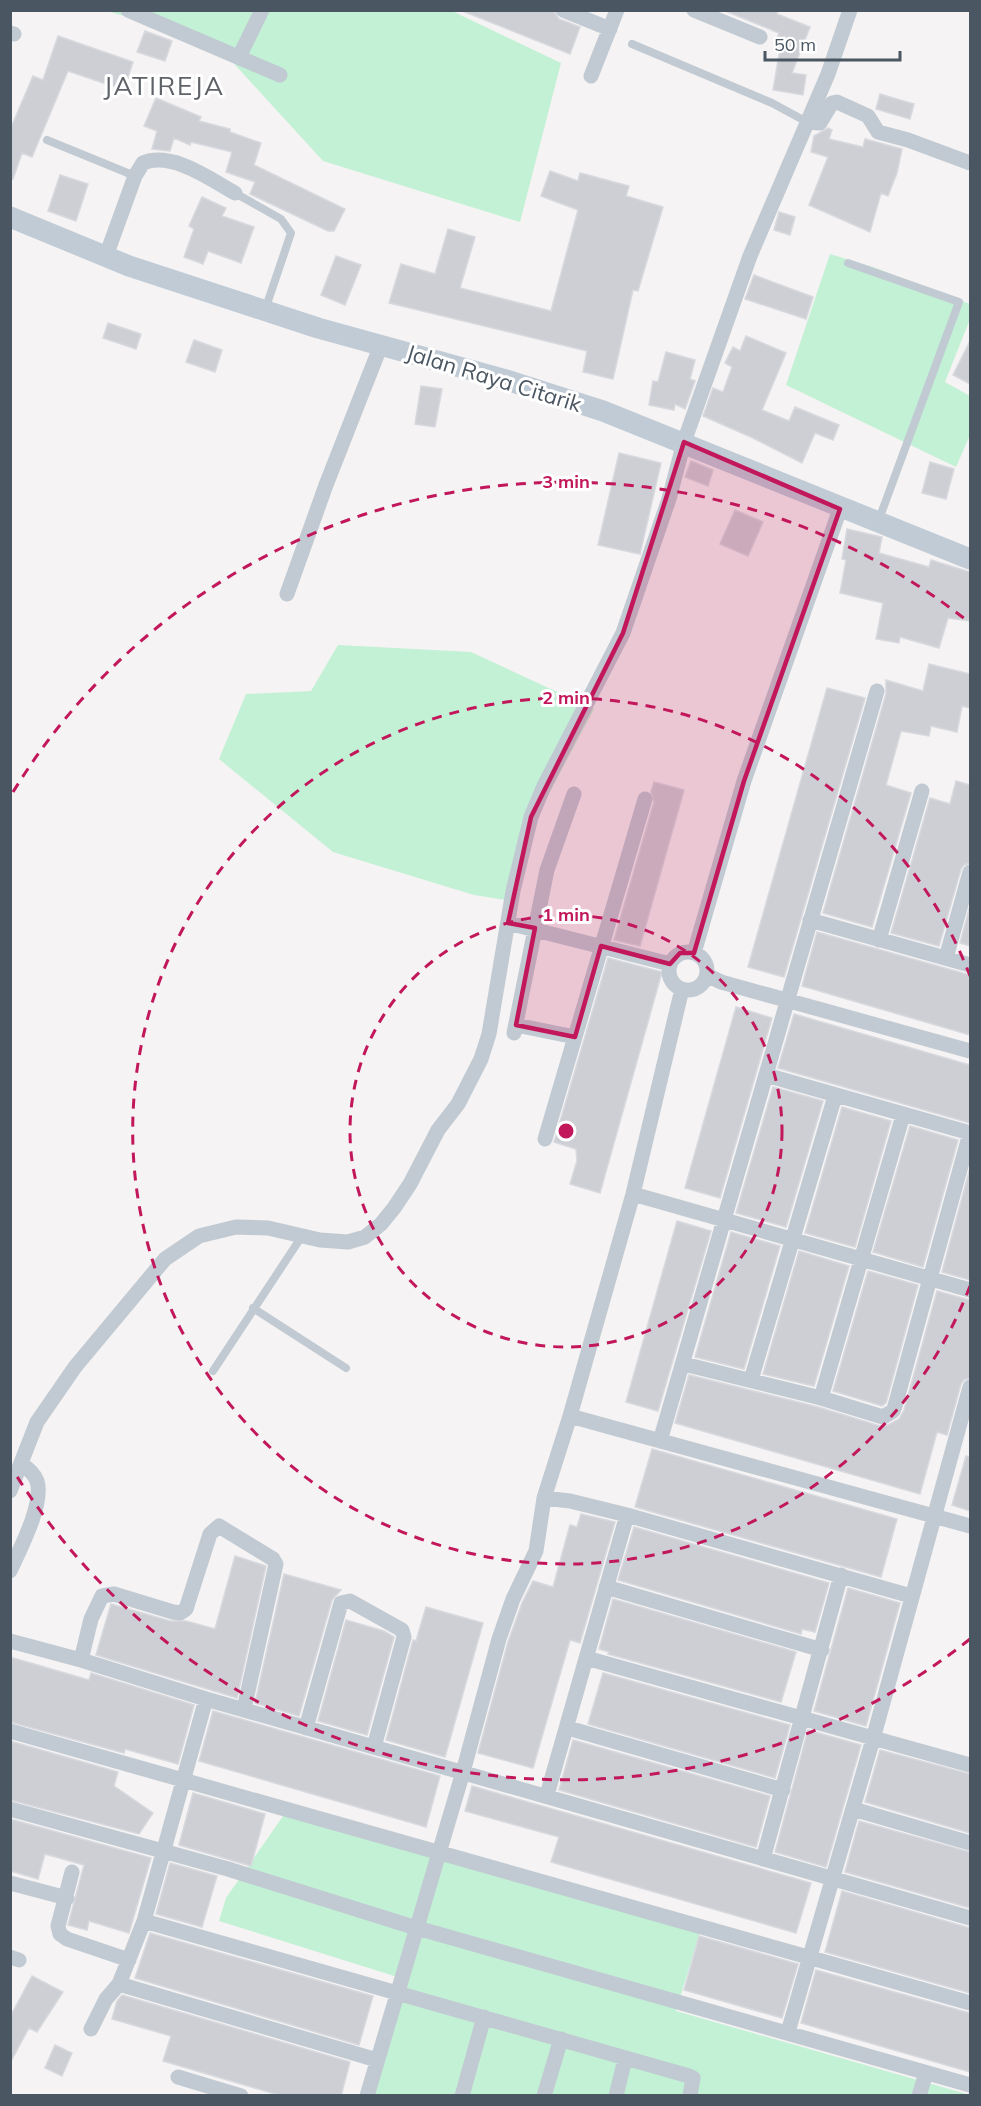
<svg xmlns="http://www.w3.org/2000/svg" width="981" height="2106" viewBox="0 0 981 2106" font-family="Mulish,sans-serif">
  <rect width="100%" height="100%" fill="#f5f3f3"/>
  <path fill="#c3f1d5" d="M107 11H452L561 63 520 222 323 161 215 43Z
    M830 254 873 267 970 304V319L945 382 970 396V435L956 467 786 385Z
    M338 645 471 652 594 709 533 824 506 900 474 895 333 852 219 759 246 694 311 691Z
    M288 1809 701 1929 676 2011 970 2095H373L407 1980 219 1921 226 1898Z"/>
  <path fill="#cdcfd5" stroke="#d7d9de" stroke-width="1.5" d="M460 10H553L559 19 580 27 570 54Z
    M723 10H778L777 14 810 27 792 73 806 75 803 95 773 90 780 49 774 47 779 33Z
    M145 31 172 41 165 61 137 52Z
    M58 36 133 62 124 90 68 71 32 157 22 153 13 179H10V130L33 76 43 80Z
    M880 94 914 104 910 119 876 109Z
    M156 98 201 117 199 121 230 129V132L261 143 254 165 345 209 334 231H328L250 194 255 182 226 172 232 152 191 142 190 145 174 138 170 151 152 149 157 131 144 126Z
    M828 128 832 130 829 139 863 147 865 139 902 149 897 173 888 196 881 193 870 232 809 205 828 157 811 152 814 136Z
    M550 171 578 181 580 173 629 186 626 196 663 207 638 291 633 290 613 379 583 372 587 351 389 303 401 264 435 274 448 229 475 237 460 288 551 311 578 210 541 196Z
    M60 175 88 184 76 221 48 211Z
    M202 197 226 208 222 216 254 227 241 263 208 251 203 264 184 257 194 229 189 226Z
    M779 212 795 217 790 235 774 230Z
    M336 256 361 265 345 305 321 295Z
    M754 275 813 297 806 319 745 299Z
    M108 323 141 334 136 349 103 338Z
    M746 336 786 353 762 410 789 421 795 407 839 425 833 440 815 433 802 463 753 438 703 416 713 388 723 392 732 367 725 363 733 347 740 351Z
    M194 340 222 350 215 372 186 362Z
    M970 341V384L953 375Z
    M666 352 695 360 690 379 695 381 685 409 675 404 674 410 649 405 653 381 658 382Z
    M421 386 442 389 435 427 415 424Z
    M619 453 661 463 640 554 598 545Z
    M691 461 713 470 708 486 685 477Z
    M930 462 954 469 946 499 922 493Z
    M735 510 763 522 748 556 720 544Z
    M847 529 882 537 879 553 929 567 931 560 970 572V621L948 618 939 648 900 637 899 643 876 639 883 603 840 593 846 560 842 559Z
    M929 664 970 674V708L962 706 957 732 931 726 929 736 901 731 886 785 911 793 872 927 823 913 886 694V680L923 691Z
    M827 688 865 698 784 977 748 967Z
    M956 781 970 785V863L964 865 961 869 939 946 891 933 930 798 950 804Z
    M654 782 684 790 640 946 614 940 654 802 651 792Z
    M970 906V946L960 943Z
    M817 932 970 975V1035L802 986Z
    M608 958 662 972 600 1193 570 1184 577 1161 576 1149 554 1142Z
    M736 1007 772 1018 720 1198 685 1188Z
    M794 1014 970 1065V1123L778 1068Z
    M773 1087 823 1101 786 1227 736 1213Z
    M842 1107 891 1121 855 1247 805 1233Z
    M910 1126 958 1140 923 1267 873 1252Z
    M970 1168V1280L942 1272Z
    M677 1221 711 1231 658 1411 626 1402Z
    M731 1232 780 1246 744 1369 695 1357Z
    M799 1251 849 1266 814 1386 763 1374Z
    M868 1271 918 1285 886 1403 882 1406 833 1391Z
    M937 1291 970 1300V1378L964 1380 961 1384 947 1435 937 1432 920 1494 675 1423 689 1375 818 1407 880 1426 888 1425 899 1419 904 1410Z
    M652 1449 897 1519 881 1577 635 1507Z
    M966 1456 970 1457V1511L952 1505Z
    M581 1514 615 1522 580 1643 570 1640 533 1768 478 1753 508 1642 522 1603 533 1581 553 1587 570 1525 577 1527Z
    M634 1527 829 1583 815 1632 802 1629 801 1634 618 1580Z
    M235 1556 266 1566 237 1698 96 1655 111 1604 170 1621H186L215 1629Z
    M284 1574 341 1590 332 1600 299 1716 255 1703Z
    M848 1588 900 1603 866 1726 814 1711Z
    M613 1599 796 1652 781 1702 608 1654 609 1652 599 1649Z
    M426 1607 483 1623 445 1757 386 1740 413 1640 416 1641Z
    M346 1620 384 1631 394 1637 367 1735 318 1721Z
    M10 1657 89 1680 91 1673 194 1705 178 1764 125 1749 124 1753 10 1722Z
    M603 1673 790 1725 775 1778 588 1724Z
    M213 1711 440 1776 426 1827 199 1761Z
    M808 1730 861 1745 826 1867 775 1852Z
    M573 1740 770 1796 756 1847 559 1790Z
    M10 1741 118 1772 114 1786 153 1813 139 1834 10 1800Z
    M880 1750 970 1774V1833L865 1802Z
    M472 1786 811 1883 796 1933 551 1862 559 1837 465 1811Z
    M193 1793 265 1814 251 1866 179 1845Z
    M10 1819 151 1858 129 1933 89 1921 87 1930 68 1925 84 1865 45 1854 38 1879 10 1871Z
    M859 1821 970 1852V1908L845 1872Z
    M170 1863 217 1876 202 1927 156 1914Z
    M842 1891 970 1928V1993L825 1952Z
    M150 1933 373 1996 359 2045 135 1978Z
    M699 1936 798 1964 782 2018 684 1990Z
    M816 1970 970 2013V2072L801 2023Z
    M32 1976 63 1992 37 2032 29 2028 10 2063V2017Z
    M122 1995 350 2062 341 2096H282L163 2061 171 2036 112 2019 117 2001Z
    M55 2045 72 2053 62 2076 45 2068Z"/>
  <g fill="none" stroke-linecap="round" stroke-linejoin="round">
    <path stroke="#c1cad2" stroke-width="8" d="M632 44 772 103 807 122
      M47 140 135 176
      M235 193 281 219 291 233 265 310
      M848 263 959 302 878 522
      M253 1308 346 1368
      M213 1371 302 1236"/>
    <path stroke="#c1cad2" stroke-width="15" d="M128 10 280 75
      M563 10 610 29
      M694 10 760 37
      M10 33 14 34
      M239 57 262 10
      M591 76 617 10
      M807 122 820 123 832 103 837 102 868 116 878 132 908 140 970 163
      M106 256 135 176 143 163C172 151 210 179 235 193
      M287 594 326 485 381 345
      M810 920 970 965
      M508 923 670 964
      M879 940 922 791
      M669 971a19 19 0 1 1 38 0a19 19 0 1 1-38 0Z
      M694 953 744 781 840 509
      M946 958 970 872
      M707 975 721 982 970 1051
      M516 1025 575 1037
      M514 1033 547 870 574 794
      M766 1075 970 1133
      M903 1115 821 1398 883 1417 893 1411 895 1406 970 1133
      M545 1139 645 799
      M633 1194 970 1290
      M684 1364 821 1398
      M751 1380 835 1096
      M570 1416 970 1526
      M660 1441 877 691
      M10 1491 37 1422 75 1367 165 1259 199 1236 236 1227 268 1228 320 1240 348 1242 365 1237 381 1224 394 1208 410 1184 438 1130 458 1104 481 1059 489 1034 513 891 531 817 544 786 623 633 669 499 684 442 750 256 828 74 850 10
      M544 1498 570 1501 627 1515 911 1596
      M10 1571C20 1549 44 1504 37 1481 34 1473 27 1468 21 1463
      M606 1587 822 1650
      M10 1641 81 1660 206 1699 970 1918
      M586 1658 970 1765
      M81 1660 91 1619 102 1596 114 1594 173 1612 180 1613 186 1609 210 1534 219 1526 273 1559 276 1564 244 1709
      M306 1728 341 1603 350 1601 402 1630 404 1637 374 1747
      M568 1728 783 1790
      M10 1731 970 2003
      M547 1795 627 1515
      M10 1809 228 1869 410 1926 970 2085
      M853 1809 970 1843
      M763 1859 841 1575
      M72 1872 58 1926 60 1934 67 1939 129 1960
      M10 1883 67 1898
      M144 1921 689 2076 693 2078 690 2096
      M10 1957 19 1960
      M119 1984 377 2060
      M91 2029 106 1999 119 1984 144 1921 206 1699
      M788 2032 873 1739 970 1387
      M178 2077 241 2096
      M367 2096 463 1772 499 1639 513 1599 536 1551 544 1498 570 1416 633 1194 682 989
      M462 2096 484 2017
      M544 2096 561 2039
      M616 2096 625 2059
      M919 2096 926 2073"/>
    <path stroke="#c1cbd6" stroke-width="21" d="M10 217 129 266 318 328 503 379 603 411 970 559"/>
  </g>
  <path fill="#c2185b" fill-opacity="0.2" stroke="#c2185b" stroke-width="4.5" stroke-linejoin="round" d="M684 442 840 509 744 781 694 953H680L670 964 601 946 575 1037 516 1025 535 928 508 923 531 817 623 633Z"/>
  <g fill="none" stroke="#c2185b" stroke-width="3" stroke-dasharray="10 8">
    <circle cx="566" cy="1131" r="216"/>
    <path d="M970 1286A433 433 0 1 1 970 976"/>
    <path d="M970 1639A649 649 0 0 1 13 1470M13 792A649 649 0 0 1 970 623"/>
  </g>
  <g text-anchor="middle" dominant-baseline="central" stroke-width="6" stroke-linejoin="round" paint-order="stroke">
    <g font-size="22" fill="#4a5661" stroke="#fff">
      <text transform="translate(494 378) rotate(17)">Jalan Raya Citarik</text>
    </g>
    <g font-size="26" letter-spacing="1.5" fill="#5f6368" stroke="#fff">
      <text x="164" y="85">JATIREJA</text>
    </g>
  </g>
  <circle cx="566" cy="1131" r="9" fill="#c2185b" stroke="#fff" stroke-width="3"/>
  <g font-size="18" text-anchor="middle" font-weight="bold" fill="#c2185b" stroke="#fff" stroke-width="6" stroke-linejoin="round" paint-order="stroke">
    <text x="566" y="488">3 min</text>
    <text x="566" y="704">2 min</text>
    <text x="566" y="921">1 min</text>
  </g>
  <rect width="981" height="2106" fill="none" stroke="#4a5661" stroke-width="24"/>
  <path d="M765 51v9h135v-9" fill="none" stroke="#4a5661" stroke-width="3"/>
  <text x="774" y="51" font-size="18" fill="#4a5661" stroke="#ffffff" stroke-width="4.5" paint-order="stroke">50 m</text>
</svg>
